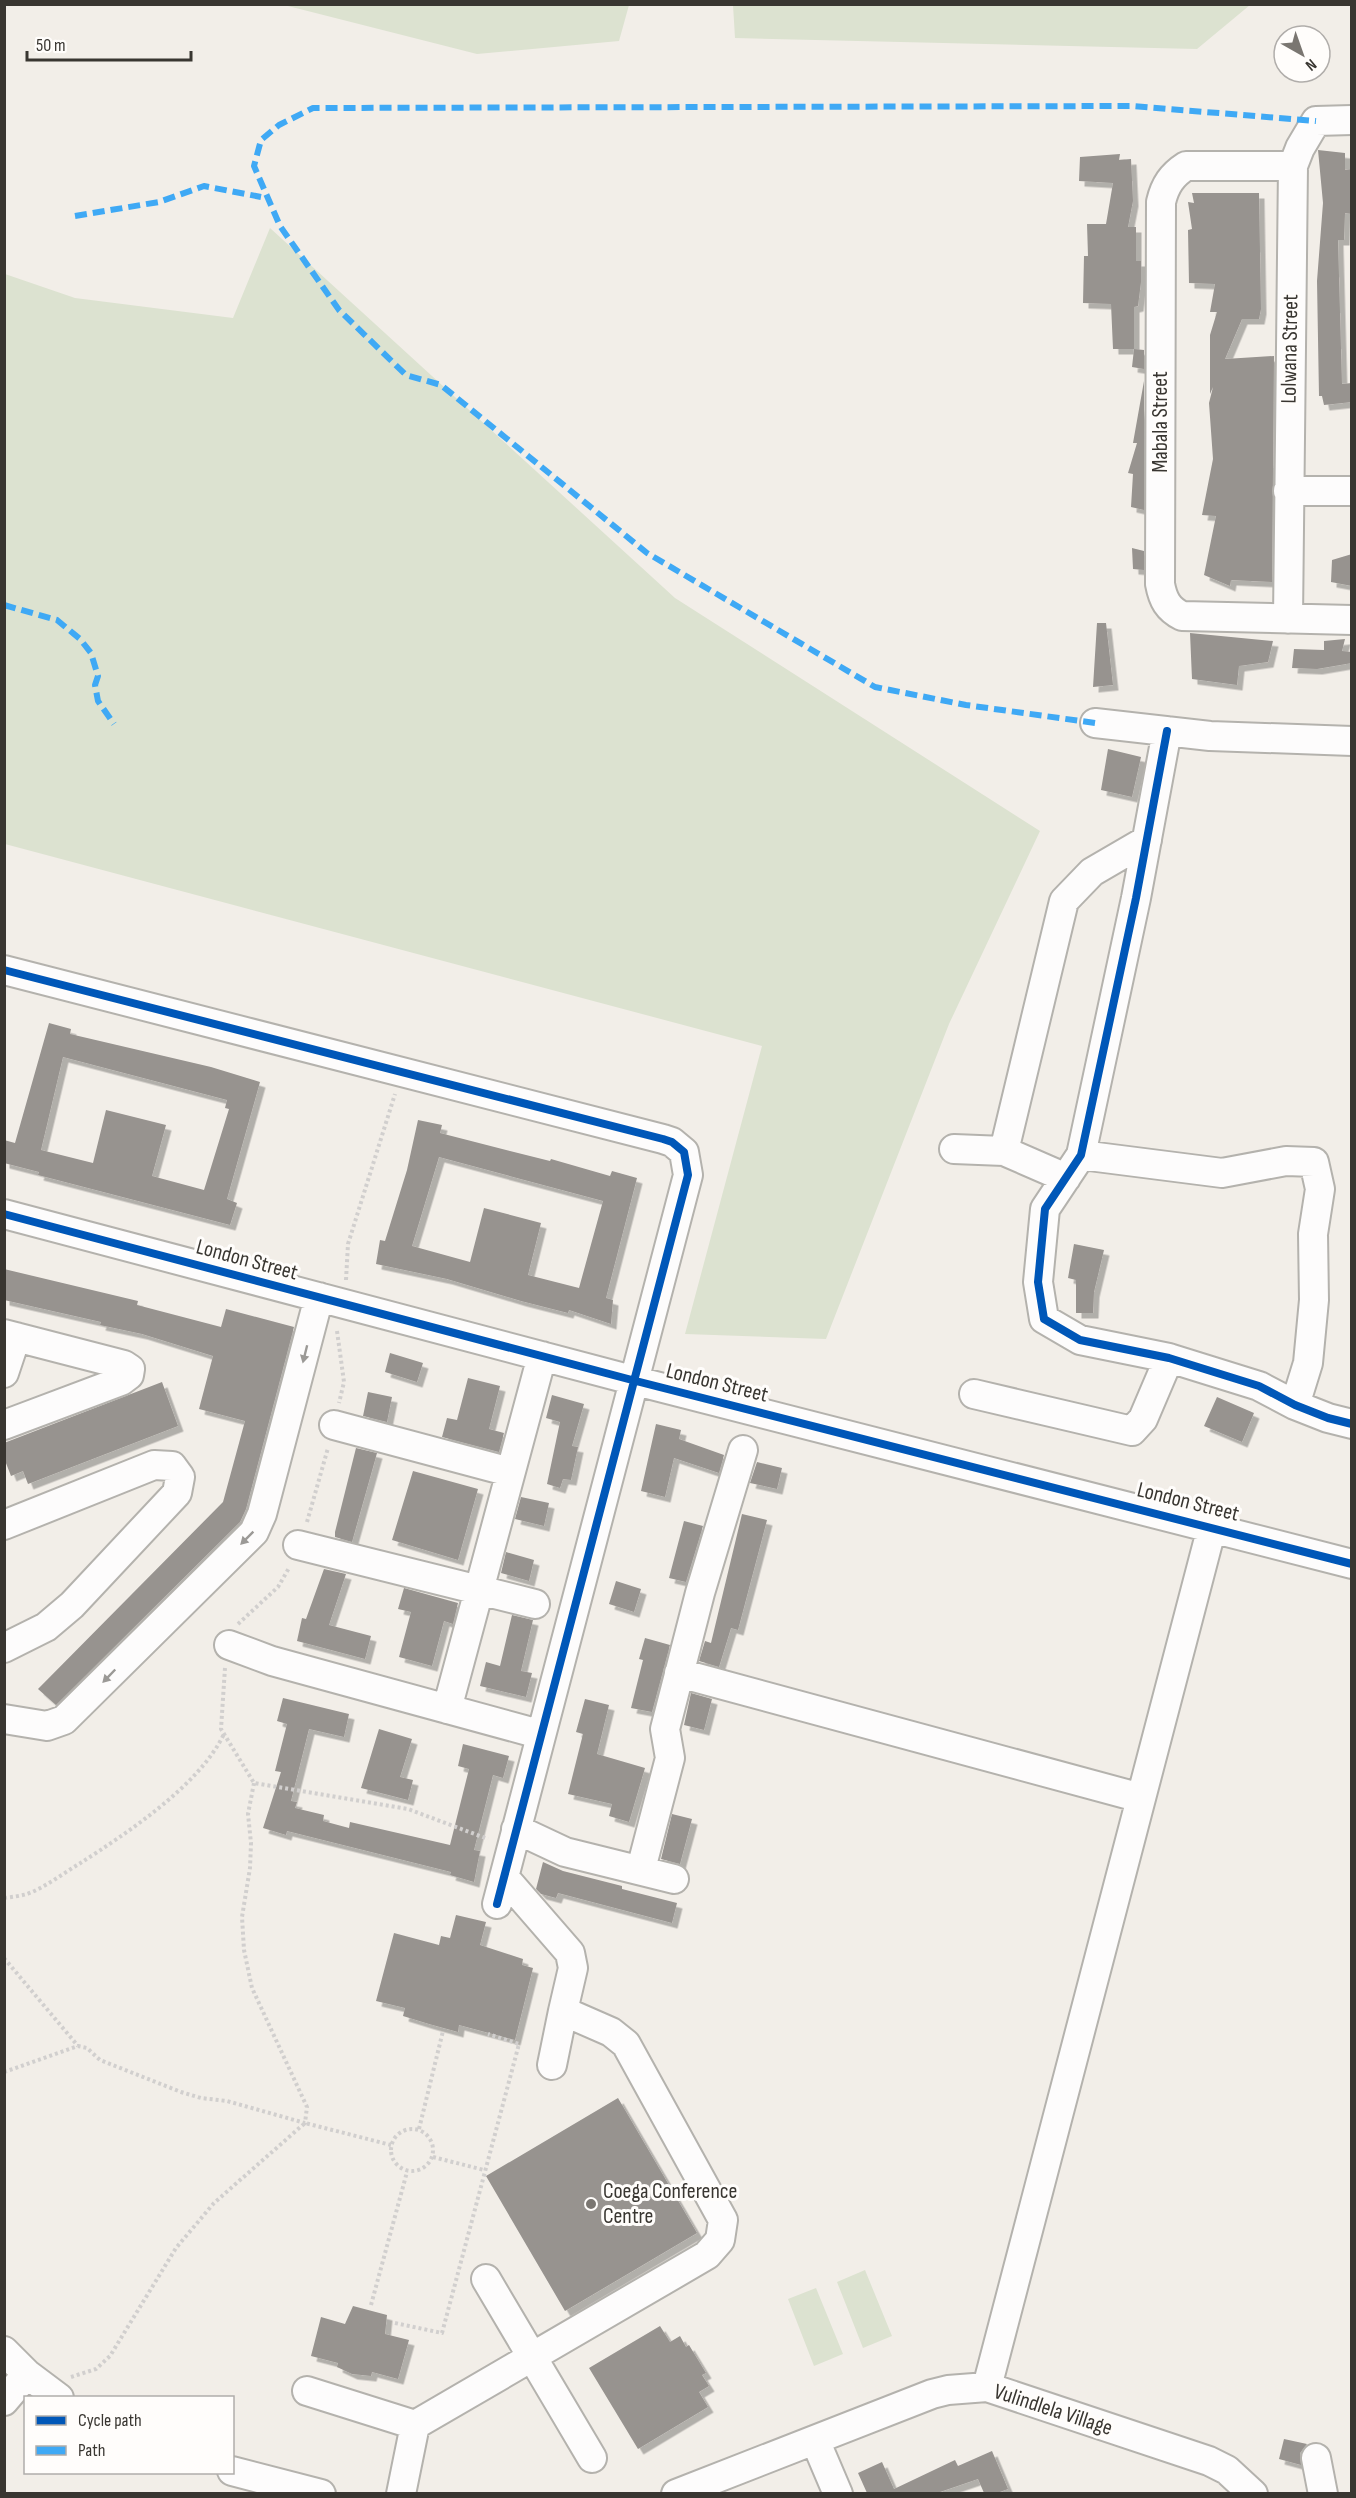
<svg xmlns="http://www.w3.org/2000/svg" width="1356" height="2498" viewBox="0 0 1356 2498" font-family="'Sofia Sans Condensed',sans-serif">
  <defs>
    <filter id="shadow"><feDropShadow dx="5.5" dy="5.5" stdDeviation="0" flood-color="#0004"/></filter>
  </defs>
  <rect width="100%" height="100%" fill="#f2eee8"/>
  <path fill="#dce2d0" d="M284 5 629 4V5L619 41 477 54Z
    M733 5V4L1250 5 1197 49 735 38Z
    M270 228 675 598 1040 831 949 1024 826 1339 685 1334 762 1046 5 844V274L75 298 233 318Z
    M865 2270 892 2336 863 2348 837 2282Z
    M816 2288 843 2354 814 2366 788 2299Z"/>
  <path fill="#97938f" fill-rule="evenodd" filter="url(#shadow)" d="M1318 150 1345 153V170L1352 169V214L1345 213 1344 240H1338L1342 384 1352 383V402L1324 405 1322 396H1319L1317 281 1323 203Z
    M1120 154 1119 160 1131 159 1133 201 1128 227H1136V261H1141V282L1138 306 1134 307V349H1113L1111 304 1083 303 1084 256H1088L1087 224H1106L1113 183 1079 181 1080 157Z
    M1192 193H1259L1261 309 1259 319H1242L1225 359 1274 356 1272 582 1231 580 1230 586 1204 575 1216 516 1202 515 1213 459 1209 403 1213 387 1210 394V335L1217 312H1210L1215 284 1189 283 1188 230 1192 229 1188 202 1194 203Z
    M1134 349 1144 350V369L1132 367Z
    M1144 381V510L1131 507 1133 474 1128 473 1137 443H1133Z
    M1132 548 1144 551V570L1133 569Z
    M1352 554V586L1331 582 1332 560Z
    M1097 623H1106L1113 685 1093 687Z
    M1190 633 1273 641 1268 662 1239 666 1237 685 1192 679Z
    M1345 639 1342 651 1352 652V663L1317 669 1292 668 1294 649 1324 650V641Z
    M1108 749 1141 757 1132 797 1101 790Z
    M49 1023 71 1029 70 1034 211 1067 260 1082 227 1199 237 1203 230 1225 38 1175 39 1172 4 1163V1140L15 1143ZM63 1057 227 1100 225 1108 229 1109 204 1190 152 1176 166 1125 106 1110 93 1163 41 1150Z
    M418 1120 442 1125 440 1133 510 1151 550 1161 551 1159 610 1176 612 1171 637 1178 606 1298 613 1300 611 1324 569 1310 568 1313 521 1301 447 1279 376 1264 380 1240 385 1241 407 1170ZM439 1157 603 1201 579 1288 528 1275 541 1223 484 1208 470 1262 412 1246Z
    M1074 1244 1104 1250 1094 1292 1093 1313H1076V1280L1068 1278Z
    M4 1269 138 1301 137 1305 221 1327 226 1309 294 1327 246 1509 240 1522 56 1705 38 1689 223 1502 245 1421 199 1409 213 1356 142 1334 100 1325 101 1322 4 1300Z
    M390 1353 423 1363 417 1382 385 1372Z
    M468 1378 500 1386 489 1429 504 1433 499 1452 442 1437 447 1418 457 1420Z
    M162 1382 178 1426 28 1484 23 1471 11 1476 4 1458V1443Z
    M368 1392 392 1397 387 1422 363 1416Z
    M552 1395 584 1404 572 1446 578 1447 571 1480 563 1479 560 1488 547 1484 560 1422 546 1418Z
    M1217 1397 1254 1413 1242 1442 1204 1426Z
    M656 1424 681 1430 679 1439 724 1455 719 1473 674 1458 665 1497 641 1491Z
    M356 1448 377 1453 352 1542 335 1537V1532Z
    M757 1462 782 1468 777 1489 750 1483Z
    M413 1471 478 1489 458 1560 392 1540Z
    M521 1497 549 1503 544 1526 515 1519Z
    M742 1514 767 1520 738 1630 731 1628 719 1667 699 1661 705 1641 711 1643Z
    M684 1521 703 1526 686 1582 669 1578Z
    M506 1552 534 1560 529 1581 501 1573Z
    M324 1569 346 1574 329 1625 371 1636 365 1659 297 1641 302 1618 306 1619Z
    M616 1581 641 1589 634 1612 609 1604Z
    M404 1588 458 1603 453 1624 444 1621 432 1666 399 1657 411 1612 398 1609Z
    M512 1615 533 1620 521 1671 532 1673 526 1697 480 1686 486 1662 500 1666Z
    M645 1638 670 1645 652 1712 631 1708 643 1660 639 1659Z
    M691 1693 712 1699 704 1730 684 1725Z
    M283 1698 349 1714 344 1737 309 1729 291 1801 297 1802 295 1808 324 1815 323 1821 349 1828 350 1822 450 1845 469 1769 458 1766 463 1744 509 1756 503 1778 493 1775 474 1850 480 1851 474 1882 450 1875 451 1872 287 1831 286 1835 263 1828 281 1772 275 1771 287 1724 277 1721Z
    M585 1699 609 1705 597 1754 645 1768 629 1822 609 1816 612 1804 568 1794 583 1734 576 1732Z
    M379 1729 412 1739 400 1777 413 1780 408 1800 361 1788Z
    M672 1814 692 1819 680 1864 661 1859Z
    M543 1862 563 1871 622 1886V1889L677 1903 672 1923 558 1893 556 1898 541 1894 536 1889Z
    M456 1915 486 1922 480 1945 523 1959 522 1965 533 1968 515 2040 459 2025 458 2032 429 2024 403 2016 405 2008 376 2001 394 1933 439 1945 441 1936 450 1938Z
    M618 2098 697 2233 565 2311 486 2176Z
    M353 2306 387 2315 385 2334 409 2340 398 2379 372 2372 371 2376 352 2374 337 2367 338 2363 311 2356 321 2317 345 2324Z
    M660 2326 670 2342 680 2336 686 2347 689 2345 706 2373 702 2375 709 2386 699 2392 708 2407 638 2449 589 2368Z
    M1284 2439 1307 2444 1300 2453 1301 2465 1279 2459Z
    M992 2451 1008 2489 997 2493H984L978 2479 937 2493H867L858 2473 882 2462 894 2489 955 2460 958 2466Z"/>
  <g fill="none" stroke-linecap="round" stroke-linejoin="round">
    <defs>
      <path id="minor" d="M1293 166H1186C1172 175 1165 185 1161 202L1160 584C1163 600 1168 609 1182 616L1352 620
        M1288 491H1352
        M1288 619 1293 166 1300 148 1316 121 1352 120
        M1095 723 1210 736 1352 741
        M1167 731 1136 898 1081 1155 1045 1209 1038 1282 1044 1319 1080 1340 1169 1358 1259 1386 1295 1405 1328 1418 1352 1424
        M4 970 663 1139 672 1142 684 1152 688 1175 497 1904
        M954 1149 1004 1151 1066 1178
        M1004 1151 1064 901 1092 872 1147 840
        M1081 1155 1222 1173 1286 1161 1314 1162 1320 1189 1313 1234 1314 1300 1308 1363 1295 1405
        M4 1214 632 1380 1352 1564
        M4 1334 124 1365 130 1369 129 1375 121 1381 4 1425
        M4 1373 16 1337
        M974 1394 1132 1431 1143 1419 1169 1358
        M334 1425 510 1472
        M4 1525 154 1465 172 1466 180 1477 177 1493 72 1605 46 1627 4 1648
        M298 1545 535 1604
        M229 1645 272 1661 539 1734
        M679 1673 1141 1798
        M447 1709 542 1356
        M4 1719 47 1726 64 1720 254 1532 262 1514 319 1297
        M516 1829 565 1852 674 1879
        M641 1869 670 1758 665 1729 700 1593 743 1450
        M552 2065 563 2011
        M486 2279 592 2458
        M4 2351 27 2374 59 2398
        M987 2387 1212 1527
        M307 2391 415 2425
        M4 2401 27 2374
        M815 2440 838 2494
        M1316 2458 1323 2494
        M232 2471 321 2494
        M401 2494 415 2425 707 2255 720 2240 723 2220 626 2044 611 2032 563 2011 573 1968 570 1953 504 1877
        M676 2494 932 2394 948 2390 987 2387 1209 2461 1227 2470 1253 2494"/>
    </defs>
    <use href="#minor" stroke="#b4b2ad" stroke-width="32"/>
    <path stroke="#d1cfce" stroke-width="4" stroke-dasharray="3 3" stroke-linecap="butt" d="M346 1280 348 1244 395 1094
      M337 1331 344 1382 339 1403
      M307 1522 328 1448
      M238 1624 278 1587 289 1568
      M225 1668 221 1729 254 1783 408 1809 488 1839
      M4 1898C12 1897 20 1896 27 1894 46 1887 62 1874 79 1864 127 1833 199 1786 224 1734
      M4 1958 78 2046
      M4 2072 78 2046 87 2048 100 2060 181 2092 201 2098 227 2101 305 2123 307 2107 252 1988 244 1950 242 1917 250 1868 251 1843 248 1814 254 1783
      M391 2150a21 21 0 1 1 42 0a21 21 0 1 1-42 0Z
      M419 2129 443 2031
      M433 2157 484 2170
      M371 2305 407 2172
      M395 2323 442 2333 519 2044 488 2034
      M71 2377 96 2369 110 2356 176 2248 214 2203 305 2123 391 2145"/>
    <use href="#minor" stroke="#fdfcfc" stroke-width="28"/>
    <path stroke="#3fa9f5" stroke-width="6" stroke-dasharray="12 6" stroke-linecap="butt" d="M75 216 159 202 204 186 261 197
      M4 605 57 620 80 639 91 653 98 676 95 685 98 701 114 724
      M1095 723 966 705 875 687 647 553 441 385 406 375 339 310 280 226 254 166 261 140 279 125 313 108 1132 106 1316 121"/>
    <defs>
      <path id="cycleway" d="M1167 731 1136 898 1081 1155 1045 1209 1038 1282 1044 1319 1080 1340 1169 1358 1259 1386 1295 1405 1328 1418 1352 1424
        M4 970 663 1139 672 1142 684 1152 688 1175 497 1904
        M4 1214 632 1380 1352 1564"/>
    </defs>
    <use href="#cycleway" stroke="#fffdfb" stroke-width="11"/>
    <use href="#cycleway" stroke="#0057b8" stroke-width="8"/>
  </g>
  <defs><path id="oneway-solid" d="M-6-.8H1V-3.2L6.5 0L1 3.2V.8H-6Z" transform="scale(1.5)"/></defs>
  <g fill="#9b9996">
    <use href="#oneway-solid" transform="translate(305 1354) rotate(104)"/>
    <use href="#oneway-solid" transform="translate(247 1538) rotate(135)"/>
    <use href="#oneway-solid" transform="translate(109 1676) rotate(134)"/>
  </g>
  <circle fill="#7a7671" stroke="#fffdfb" stroke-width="2" cx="591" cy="2204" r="6"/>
  <g text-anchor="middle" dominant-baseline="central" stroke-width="6" stroke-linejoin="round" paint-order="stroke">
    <g font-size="22" fill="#393631" stroke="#fffdfb">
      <text transform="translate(1290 349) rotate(-89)">Lolwana Street</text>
      <text transform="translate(1160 422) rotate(-90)">Mabala Street</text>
      <text transform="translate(247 1260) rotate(15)">London Street</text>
      <text transform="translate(717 1383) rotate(14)">London Street</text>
      <text transform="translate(1188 1502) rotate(14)">London Street</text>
      <text transform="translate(1053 2410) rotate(18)">Vulindlela Village</text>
    </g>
    <g font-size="22" fill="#393631" stroke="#fffdfb" text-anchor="start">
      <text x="603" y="2191">Coega Conference<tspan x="603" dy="25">Centre</tspan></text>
    </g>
  </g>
  <rect width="1356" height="2498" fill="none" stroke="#393631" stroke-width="12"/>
  <rect x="24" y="2396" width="210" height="78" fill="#fffdfb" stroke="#b0adaa" stroke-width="1.5"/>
  <rect x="36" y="2416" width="30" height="9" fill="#0057b8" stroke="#b0adaa" stroke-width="1.5"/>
  <text x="78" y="2426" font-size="18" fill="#393631">Cycle path</text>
  <rect x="36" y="2446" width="30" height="9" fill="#3fa9f5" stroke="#b0adaa" stroke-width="1.5"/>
  <text x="78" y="2456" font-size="18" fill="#393631">Path</text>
  <g transform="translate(1302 54) rotate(140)"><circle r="28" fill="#fffdfb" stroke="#b0adaa" stroke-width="1.5"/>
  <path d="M0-4.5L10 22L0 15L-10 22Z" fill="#7a7671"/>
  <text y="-9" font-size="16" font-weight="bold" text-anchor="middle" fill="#393631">N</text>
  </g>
  <path d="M27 51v9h164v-9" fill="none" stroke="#393631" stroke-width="3"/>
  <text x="36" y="51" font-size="18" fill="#393631" stroke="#fffdfb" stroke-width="4.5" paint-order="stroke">50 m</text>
</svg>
